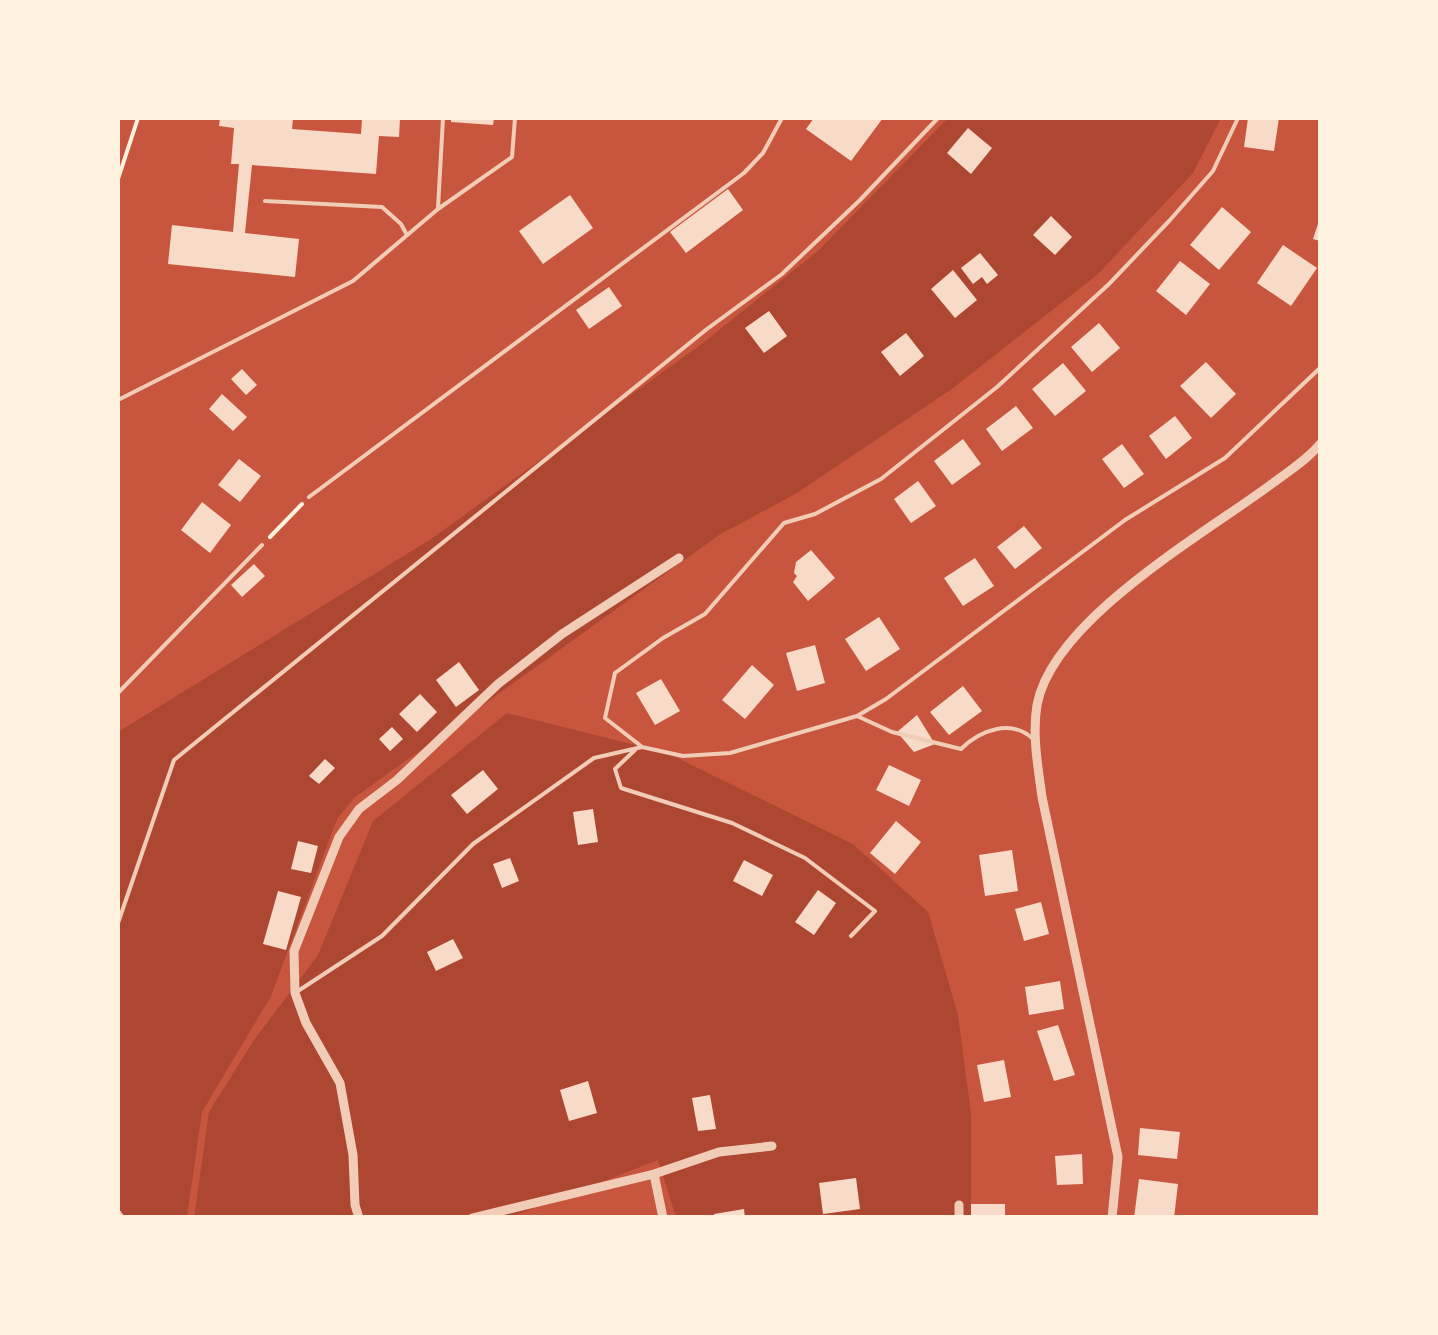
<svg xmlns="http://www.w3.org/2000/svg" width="1438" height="1335" viewBox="0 0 1438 1335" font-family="'PT Sans Narrow',sans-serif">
  <rect width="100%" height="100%" fill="#c8553d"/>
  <path fill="#ae4732" d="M948 118H1221L1193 173 1097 275 953 388 797 493 719 535 354 798 337 819 271 996 202 1112 187 1217 118 1218V732L431 539 703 343 819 250Z
    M507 713 667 753 853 844 928 912 958 1015 971 1114V1217H676L658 1160 511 1217 194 1218 209 1112 254 1040 318 955 373 821Z"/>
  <path fill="#f7dbc8" d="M220 118H293L292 129 361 134 362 118H400L399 137 379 136 376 174 252 165 245 233 299 239 295 277 168 264 172 225 233 232 239 164H231L234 128 219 126Z
    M451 118H494L493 125 451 122Z
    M814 118H883L851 161 806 129Z
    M1248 118H1279L1274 151 1244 147Z
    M968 128 992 148 971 174 947 153Z
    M728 189 743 210 686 253 670 232Z
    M570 195 593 228 543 264 519 231Z
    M1222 207 1251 232 1219 270 1190 245Z
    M1051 216 1072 237 1055 255 1033 235Z
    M1320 218V241L1313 239Z
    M1283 245 1317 268 1291 306 1257 283Z
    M980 253 998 275 987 284 982 277 973 284 961 268Z
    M1180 261 1210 284 1186 315 1156 291Z
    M953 270 977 300 955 318 931 289Z
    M609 287 622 306 589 329 576 310Z
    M769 311 787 336 764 353 745 328Z
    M1099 323 1120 348 1092 372 1071 347Z
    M906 333 924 356 900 376 881 352Z
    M1206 362 1236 394 1211 418 1180 386Z
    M1063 363 1086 391 1055 416 1032 389Z
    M242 369 257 385 246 395 231 379Z
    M222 394 247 417 233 431 209 409Z
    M1016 406 1033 428 1002 451 986 429Z
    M1175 416 1192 438 1166 459 1149 436Z
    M963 439 981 464 952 485 934 461Z
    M1122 444 1144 474 1124 488 1102 459Z
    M239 459 261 476 240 502 218 485Z
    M918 481 936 506 911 523 894 499Z
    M202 502 231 525 210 553 181 530Z
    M1024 526 1042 548 1015 569 997 547Z
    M811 550 835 578 808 601 793 582 797 576 794 573 796 562Z
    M975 558 994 586 963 606 944 578Z
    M254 564 265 576 242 597 231 585Z
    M879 617 900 649 866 671 845 639Z
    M815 645 825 683 797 691 786 653Z
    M459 662 479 690 456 707 436 680Z
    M752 665 774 685 745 719 722 700Z
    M661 679 680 711 655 725 636 693Z
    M963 686 982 711 949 735 930 712Z
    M420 694 437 712 417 732 399 714Z
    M917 715 935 744 914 752 897 732Z
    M392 727 403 739 390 751 379 739Z
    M325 759 335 768 319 784 309 776Z
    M889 765 921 780 909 806 876 790Z
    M483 770 498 789 467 814 451 795Z
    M593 809 598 842 578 845 573 812Z
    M896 821 921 842 895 874 870 853Z
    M298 841 318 846 311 873 291 869Z
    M1012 850 1018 891 985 896 979 855Z
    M510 858 519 881 502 888 493 864Z
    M744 860 773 875 762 896 733 881Z
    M818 890 836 903 814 935 795 922Z
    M278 891 301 897 286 950 263 944Z
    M1041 902 1049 934 1024 941 1015 909Z
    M453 939 463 958 436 971 427 952Z
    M1060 981 1064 1009 1029 1015 1025 987Z
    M1058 1025 1075 1075 1054 1081 1037 1031Z
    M1004 1060 1011 1097 984 1102 977 1065Z
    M588 1081 597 1113 569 1121 560 1090Z
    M710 1095 716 1129 698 1131 692 1098Z
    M1140 1128 1180 1132 1177 1159 1138 1155Z
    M1082 1154 1083 1184 1057 1185 1055 1156Z
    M856 1178 860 1209 823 1214 819 1183Z
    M1139 1179 1178 1184 1174 1218H1134Z
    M971 1204H1005V1218H971Z
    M744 1209 745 1218H715L714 1214Z"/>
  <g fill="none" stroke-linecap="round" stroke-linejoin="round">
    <path stroke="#fff3e0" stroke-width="4" d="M118 179 138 118
      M270 537 302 504"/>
    <path stroke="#f1ccb7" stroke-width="4" d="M265 201 382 207 401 224 407 235
      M438 208 443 118
      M118 400 353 281 438 209 512 157 515 118
      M309 497 744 173 763 153 782 118
      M118 693 262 545
      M857 716 892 732 961 749C980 730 1011 719 1032 738
      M641 746 605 718 615 673 663 638 705 614 784 523 815 514 881 479 997 387 1109 284 1170 220 1213 171 1238 118
      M635 750 615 769 621 788 732 823 805 858 875 911 851 936
      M118 923 174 760 707 329 782 274 860 200 938 118
      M298 991 382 936 473 844 594 758 642 747 683 756 730 753 857 716 886 699 1125 520 1225 458 1320 368
      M118 1211 123 1218"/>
    <path stroke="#f1ccb7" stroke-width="9" d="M654 1174 663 1218
      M959 1205V1218
      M359 1218 355 1205 353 1155 340 1083 306 1023 295 993 294 951 339 837 359 809 397 780 498 684 562 634 679 558
      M472 1218 654 1174 719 1152 772 1146
      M1112 1218 1118 1157 1042 797C1038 767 1032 735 1037 705 1053 619 1206 533 1273 483 1289 471 1308 459 1320 444"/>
  </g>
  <rect width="1438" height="1335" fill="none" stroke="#fff3e0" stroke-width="240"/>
</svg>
